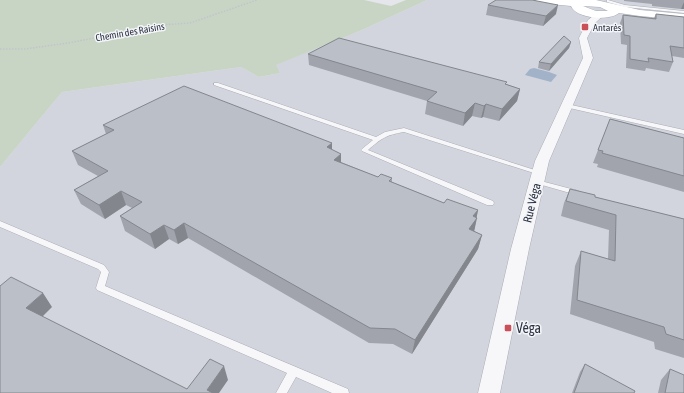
<svg xmlns="http://www.w3.org/2000/svg" width="684" height="393" viewBox="0 0 684 393" font-family="'Asap Condensed',sans-serif">
  <rect width="100%" height="100%" fill="#e4e6eb"/>
  <path fill="#d2d5dd" d="M427 0H684V393H0V167L62 92 241 67 259 77 280 73 275 65 362 30Z"/>
  <path fill="#c8d5c5" d="M0 0H364L391 6 406 0H427L362 30 276 65 280 73 259 77 241 67 62 92 0 167Z"/>
  <path fill="#a1b2c9" d="M534 68 549 72 557 75 551 82 525 75 530 69Z"/>
  <g fill="none" stroke-linecap="round" stroke-linejoin="round">
    <defs>
      <path id="lane" d="M608 0 625 5 684 11V13L625 7 607 2V0Z
        M214 83H218L376 137 385 132 404 128 541 172 542 173 539 175 537 174 404 132C386 135 382 138 368 150L493 201 494 203 493 205H487L362 151 361 150 362 149 373 140 214 85Z
        M567 104 684 130V134L565 107 564 106Z
        M537 180 579 191 580 193 577 195 535 183 534 182 535 181Z
        M0 221 104 265 109 272 105 286 348 389 349 393H332L296 377 287 393H276L287 373 97 290 96 288 101 272 98 269 0 227Z"/>
      <path id="street" d="M598 12H604L605 14 595 23 587 38 593 58 549 161 529 249 500 393H478L511 249 535 161 583 58 579 38 588 20Z"/>
      <path id="secondary" d="M535 0H596L640 10 684 14V20L640 16 619 13C610 21 576 19 571 6L540 3ZM583 6 600 7 608 11H596Z"/>
    </defs>
    <use href="#lane" stroke="#a9adb5" stroke-width="1"/>
    <use href="#street" stroke="#a9adb5" stroke-width="1"/>
    <use href="#secondary" stroke="#a9adb5" stroke-width="1"/>
    <path stroke="#c2c4ca" stroke-width="1.5" stroke-dasharray="1.5 1.5" stroke-linecap="butt" d="M0 49H25L68 43 161 25 190 23 257 0"/>
    <use href="#lane" fill="#f7f7fa" fill-rule="evenodd"/>
    <use href="#street" fill="#f7f7fa" fill-rule="evenodd"/>
    <use href="#secondary" fill="#fff" fill-rule="evenodd"/>
  </g>
  <path fill="#a1a4ac" d="M624 0H684V9H681L652 6V4L624 1Z
    M488 5 556 14 543 26 486 15Z
    M656 14 684 17V58L672 56 673 62 669 72 646 68 645 71 626 68 627 45 621 44 620 23 623 15 654 18Z
    M571 42 569 48 549 71 538 68 539 62Z
    M308 54 506 84 520 89 517 101 499 121 483 117 481 118 472 116 463 126 425 114 427 101 309 65Z
    M610 119 684 138V192L597 167 598 164 593 163Z
    M103 125 332 143V150L341 154V162L378 177 392 178V182L444 203 478 210 474 231 482 235 478 249 412 354 393 344 369 343 188 238 178 244 169 239 155 249 125 231 120 216 132 208 126 205 105 219 81 204 74 190 98 176 78 165 72 151 106 134Z
    M570 189 595 197 684 219V358L655 349 654 342 570 314 575 266 581 251 608 259 609 230 561 216 564 203Z
    M585 364 634 393H572L580 372Z
    M670 369 684 393H658L661 380Z"/>
  <path fill="#83868c" d="M684 2V9H681Z
    M558 5 556 14 543 26 546 16Z
    M571 42 569 48 549 71 551 64Z
    M520 89 517 101 499 121 502 109Z
    M475 103 472 116 463 126 465 113Z
    M486 104 483 117 481 118 484 106Z
    M332 143V157L327 147Z
    M341 154V167L334 160Z
    M121 191 126 205 105 219 99 205Z
    M478 210 476 220 477 218 474 232 469 229 473 216Z
    M184 223 188 238 178 244 174 230Z
    M164 225 169 239 155 249 150 234Z
    M482 235 478 249 412 354 415 340Z
    M43 293 52 307 36 323 26 308Z
    M224 366 228 380 219 393H208L207 390Z"/>
  <path fill="#bbbfc8" stroke="#83868c" d="M496 0H532L558 5 546 16 488 5Z
    M656 14 684 17V48L670 46 673 62 648 58 649 62 630 59V36L624 35 623 15 656 19Z
    M564 36 571 42 551 64 539 62Z
    M339 38 507 82 505 84 520 89 502 109 486 104 484 106 475 103 465 113 427 101 437 92 308 54Z
    M184 86 332 143 327 147 341 154 334 160 378 177 381 174 392 178 389 181 444 203 447 199 478 210 473 216 477 218 469 229 482 235 415 340 395 329 370 328 184 223 174 230 164 225 150 234 120 216 142 202 121 191 99 205 74 190 108 171 72 151 114 130 103 125Z
    M610 119 684 138V176L602 153 603 151 598 150Z
    M570 189 595 195V197L684 219V340L666 334 664 327 577 300 581 251 615 261 616 215 566 201Z
    M11 277 43 293 26 308 187 389 210 359 224 366 207 390 213 393H0V286Z
    M585 364 635 391 634 393H574Z
    M670 369 684 375V393H665Z"/>
  <g fill="#ca4f59" stroke="#f4f5f8" stroke-width="1.5">
    <rect x="581" y="23" width="8" height="8" rx="2"/>
    <rect x="504" y="324" width="8" height="8" rx="2"/>
  </g>
  <g text-anchor="middle" dominant-baseline="central" stroke-width="3" stroke-linejoin="round" paint-order="stroke">
    <g font-size="10" fill="#2c3343" stroke="#f4f5f8" text-anchor="start">
      <text x="593" y="27">Antarès</text>
    </g>
    <g font-size="10" fill="#2c3343" stroke="#f4f5f8">
      <text transform="translate(130 32) rotate(-10)">Chemin des Raisins</text>
    </g>
    <g font-size="12" fill="#2c3343" stroke="#f4f5f8">
      <text transform="translate(532 203) rotate(-76)">Rue Véga</text>
    </g>
    <g font-size="14" fill="#2c3343" stroke="#f4f5f8" text-anchor="start">
      <text x="516" y="328">Véga</text>
    </g>
  </g>
</svg>
